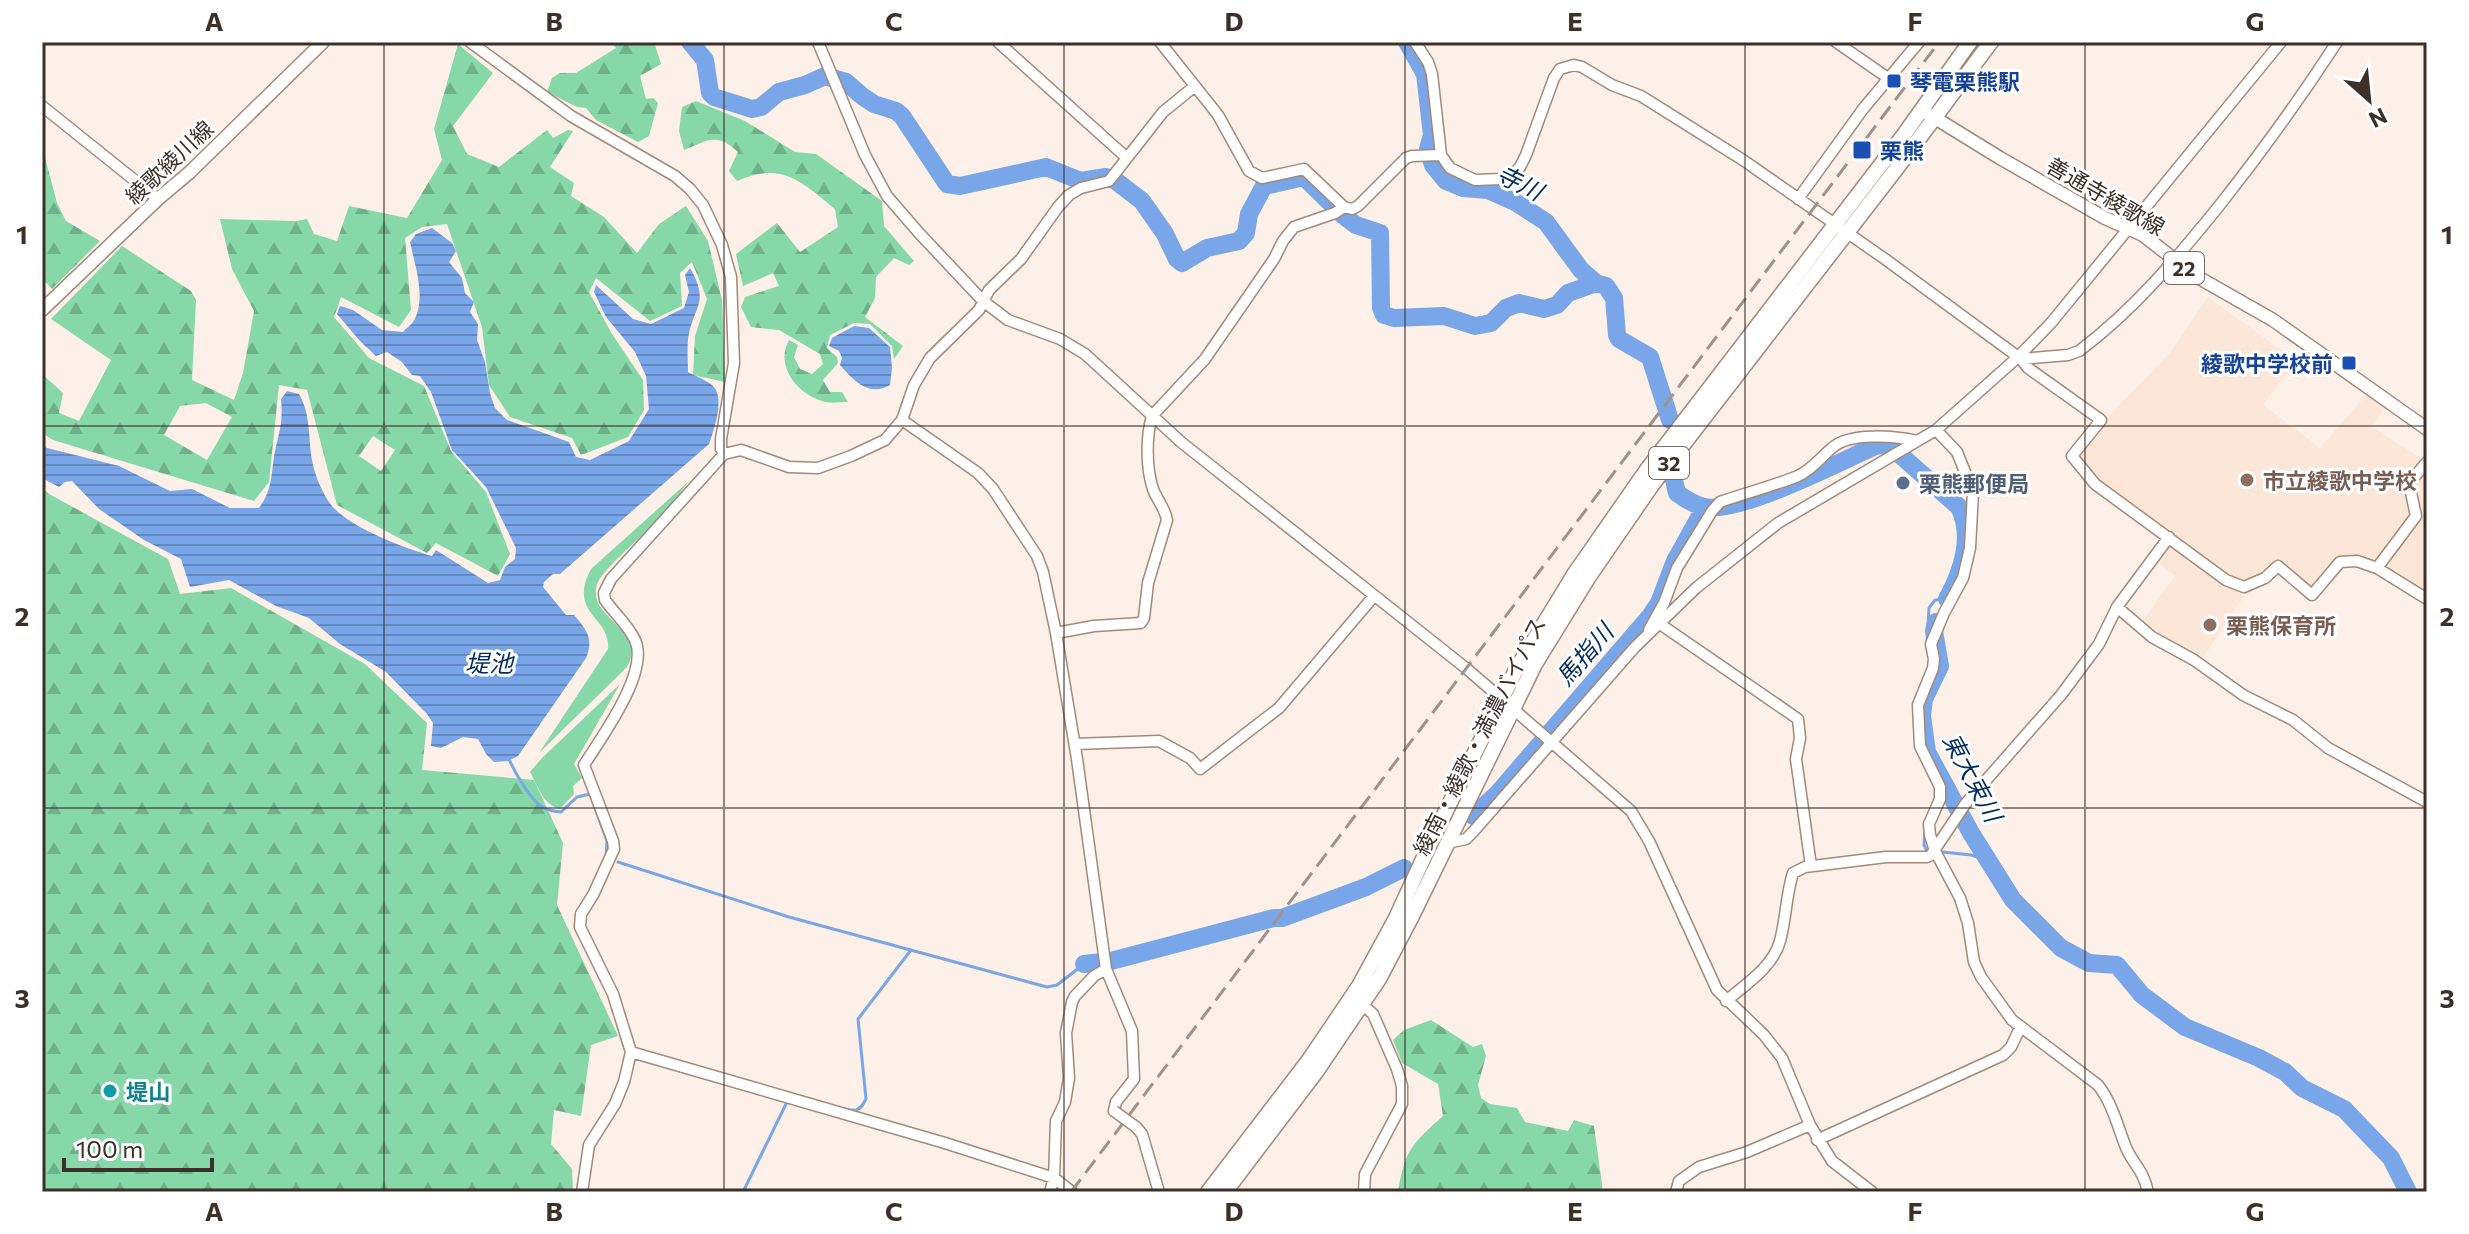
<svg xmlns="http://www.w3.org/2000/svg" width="2469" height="1234" viewBox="0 0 2469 1234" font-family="Commissioner,'Noto Sans JP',sans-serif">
  <defs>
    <pattern id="forest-firs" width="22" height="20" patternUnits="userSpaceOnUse" patternTransform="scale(2)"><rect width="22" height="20" fill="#86d8a8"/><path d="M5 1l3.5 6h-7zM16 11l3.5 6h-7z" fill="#6fb089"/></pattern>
    <pattern id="water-rules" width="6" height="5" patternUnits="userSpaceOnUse" patternTransform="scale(2)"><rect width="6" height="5" fill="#79a6e8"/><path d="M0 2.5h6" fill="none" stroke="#6488bc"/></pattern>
  </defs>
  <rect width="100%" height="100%" fill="#fcf0e8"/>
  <path fill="#fce6d7" d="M2208 297 2296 361 2263 405 2320 448 2366 395 2385 408 2372 427 2422 459 2427 467V595L2371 559 2349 557 2316 587H2307L2277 562 2262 576 2247 582 2228 577 2096 481 2076 456 2107 418 2169 354Z
    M2169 541 2244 596 2202 659 2142 622 2175 576 2155 560Z"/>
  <path fill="#86d8a8" d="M689 481C679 494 669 508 658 520 640 539 617 556 601 577 598 580 595 589 596 594 597 621 647 632 627 667L539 753 608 649C611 616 567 614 591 569Z
    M620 684 574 764 582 778 573 786 574 794 560 809C543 805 538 786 530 772L542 758Z"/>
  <path fill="url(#forest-firs)" fill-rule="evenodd" d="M611 42H654L661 64 640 76 646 99 653 98 658 103 649 136 638 142 596 120 586 108 577 107 547 92 552 78 560 73H576L616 48Z
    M458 44 493 73 453 126 467 154 499 167 547 130 553 138 568 130 573 131 550 167 574 183 571 196 604 217 637 253 659 224 686 206 708 241 722 300 725 382 693 375 695 336 707 299 692 262 680 273 682 306 650 321 596 278 589 292 612 334 643 380 644 410 628 437 581 455 572 438 510 417 489 385 482 327 447 224 422 227 405 238 411 310 399 327 341 297 334 317 369 358 424 386 451 451 486 492 510 554 498 576 436 543 427 553 337 505 307 390 279 385 269 482 254 501 53 440 42 433V374L63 393 59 413 79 421 111 360 51 319 122 246 191 291 196 300 192 380 234 400 243 373 254 311 232 269 220 219 296 221 307 219 314 234 337 241 349 206 407 218 442 160 434 129ZM206 403 232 417 207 460 164 435 180 406ZM373 436 395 450 381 471 359 456Z
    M696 101 745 121 795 152 816 154 882 201 884 226 914 261 909 265 894 258 876 277 875 298 865 317 903 346 894 359 892 346 870 324 854 323 830 335 827 348 837 357 838 363 823 380 830 392H842L848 402C840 402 829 404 822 401 796 393 775 365 789 340L798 345 794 357 800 369 812 374 823 364 820 354 779 330 751 327 741 307 745 297 779 286 773 273 743 286 736 254 777 223 800 252 838 227 835 209C801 181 781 161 737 181L729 171 738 152C717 132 708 140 684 150L679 131 682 107Z
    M42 146 57 203 66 221 100 241 52 289 42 278Z
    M42 487 49 494 168 559 180 594 231 588 365 664 427 723 422 770 534 780 563 843 557 905 618 1036 591 1045 581 1116 554 1110 551 1144 572 1169 573 1192H42Z
    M1431 1020 1473 1047 1482 1044 1486 1056 1478 1085 1481 1098 1490 1104 1517 1108 1525 1122 1568 1131 1574 1120 1594 1126 1603 1192H1398C1405 1149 1412 1144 1443 1116L1438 1084 1402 1063 1393 1040 1404 1030Z"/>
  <path fill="url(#water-rules)" d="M432 228 452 243 456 251 449 262 462 278 465 293 474 302 470 312 478 324 477 340 485 362 490 393 495 408 507 420 569 442 576 457 590 460 629 441 649 409 646 376 635 352 606 317 594 292 596 285 633 319 651 324 684 308 689 292 685 275 690 268C711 304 692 307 688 340 687 350 688 362 688 372 695 376 706 380 712 385 726 397 714 429 709 444L560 574H553L544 582 543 587 566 615H574C587 630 594 639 586 658L518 756 508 761 494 762 486 754 478 739 463 737 441 748 431 746 433 723 427 714 386 672 340 644 309 618 276 606 229 580 190 587 181 559 144 540 99 509 72 481 65 482 59 487 42 478V443L47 448 119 466 170 491 192 489 230 508H259C273 490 271 472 275 451 280 429 283 422 281 399L287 391 299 394C311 415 308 436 312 460 314 474 323 495 332 506 351 528 404 548 432 556L436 550 488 583 500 580 505 567 515 559 516 548 486 487 452 450 431 392 420 376 412 375 402 362 387 352 376 356 360 341 337 314 340 306 353 310 382 330 403 332C406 328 410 326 413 322 427 300 415 265 410 242L416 234Z
    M854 326 869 328 890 347 892 368 890 385C869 397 854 381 840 365L842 358 839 351 829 346 832 338Z"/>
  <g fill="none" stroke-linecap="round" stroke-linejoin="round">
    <path stroke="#79a6e8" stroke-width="3" d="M1927 641 1929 608 1935 600 1947 599
      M1916 698 1925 675
      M509 759C515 773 530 799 542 807 548 811 555 811 561 812L577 797 590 794 607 841 606 858
      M1925 826 1924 845 1927 851
      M1943 852 1971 855 1988 860
      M618 862 789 917 1047 987 1057 985 1084 964
      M807 1098C818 1101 846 1112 856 1110 862 1108 863 1104 866 1099L858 1019 911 950
      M743 1192 786 1104"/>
    <path stroke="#79a6e8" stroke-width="18" d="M690 42 705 60 710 93 714 97 752 109 761 107 779 92 805 85 825 76 846 82 862 96 874 104 896 111 902 116 947 184 960 186 1046 167 1081 181 1106 177 1116 181 1142 201 1165 234 1177 259 1182 263 1207 248 1239 241 1246 233 1249 214 1264 186 1304 177 1344 216 1356 225 1380 233 1381 308 1384 315 1394 318 1444 316 1475 326 1491 323 1506 308 1519 303 1544 309 1557 305 1568 293 1596 283 1606 286 1614 298 1617 335 1619 339 1650 357 1670 420
      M1407 42 1425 74 1432 135 1428 149 1433 165 1446 181 1463 188 1488 190 1515 202 1546 222 1581 270 1596 283
      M1674 480 1677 493C1685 499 1694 505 1705 507 1738 514 1841 462 1875 446L1888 444 1959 507C1974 536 1962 572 1947 599
      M1936 622 1934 631 1940 666 1924 699 1922 716 1927 752 1971 833 2013 900 2061 948 2089 963 2117 965 2142 995 2185 1027 2259 1058 2285 1072 2302 1088 2344 1109 2391 1158 2408 1192
      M1473 816 1498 793 1651 615 1659 603 1675 561 1705 507
      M1084 964 1111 961 1274 918H1282L1366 887 1404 868"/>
    <defs>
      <path id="minor" d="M470 42 571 116 675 176 690 189 703 205 722 245 731 277 734 363 721 439V449L724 454
        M818 42 865 155 887 196 919 233 983 301 1008 320 1060 339 1085 354 1181 442 1467 669 1631 811 1649 841 1717 990 1764 1035 1782 1058 1810 1125 1832 1161 1872 1192
        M998 42 1127 158
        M1160 42 1218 115 1249 171 1262 178 1304 169 1344 207
        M1415 42 1428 62 1432 74 1441 155 1450 168 1475 180 1501 179 1512 175 1520 167 1526 155 1554 78 1560 69 1574 65 1582 67 1612 85 1641 96 1743 160 1885 259 2021 359 2028 368 2101 420 2072 456 2095 484 2226 580 2244 587 2265 578 2278 566 2312 595 2340 562 2357 561 2377 568 2416 516 2409 483 2427 462
        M1836 42 1888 78
        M42 106 158 199
        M1798 199 1863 109 1919 42
        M2021 359 2068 355 2079 351C2134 310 2176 259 2219 206 2261 153 2300 99 2337 42
        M902 420 978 473 993 489 1037 556 1043 572 1056 633 1077 759 1106 969 1132 1031 1134 1079 1116 1102 1114 1111
        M1936 430 1957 452 1973 492 1970 548 1963 578 1944 613 1931 644 1934 659 1933 668 1918 705 1920 746 1940 787V799L1929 824 1930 835 1935 851 1960 898 1968 923 1974 962 1981 977 2012 1020 2098 1085C2112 1103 2117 1124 2125 1145 2132 1164 2143 1168 2148 1192
        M2377 568 2427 599
        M2117 607 2152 637 2194 660 2243 695 2293 720 2328 748 2427 802
        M1660 624 1798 719 1800 738 1796 759 1811 866
        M1649 630 1664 603 1677 568 1712 511 1720 502C1746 493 1773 486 1798 476 1813 469 1820 458 1832 448 1849 432 1895 436 1917 441
        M1056 633 1094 626 1141 623 1144 618 1148 583 1167 520C1165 508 1157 500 1153 489 1146 468 1146 437 1152 416L1205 359 1274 259 1283 241 1294 227 1335 213 1344 207 1352 209 1358 206 1406 158 1412 156 1441 155
        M1075 744 1159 741 1190 758 1200 769 1279 708 1374 596
        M1447 843 1466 839 1473 832 1635 647 1696 588 1778 523 1936 430 2018 357 2051 323 2281 42
        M1357 1000 1373 1014 1397 1069 1402 1086V1104L1365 1174 1364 1192
        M1726 1001C1746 984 1773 967 1780 941 1786 919 1786 895 1793 873L1805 867 1886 857H1927L1931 855 1966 803 2061 695 2099 644 2117 607 2169 537
        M631 1052 945 1143 1054 1178 1072 1192
        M1136 1127 1142 1134 1159 1192
        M1817 1140 2003 1055 2011 1047 2020 1028
        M582 1192 589 1145 615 1104 624 1082 631 1052 613 994 580 927 581 914 593 895 614 849 613 841 584 765C601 738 650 672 635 640 628 625 614 613 605 600L604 593 611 579 724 454 741 450 789 467 818 468 851 456 885 440 902 420 914 385 930 358 979 310 989 290 1021 259 1058 207 1069 195 1081 188 1109 181 1163 112 1195 86
        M1050 1192 1054 1178 1056 1121 1065 1102 1069 1078 1066 1033 1072 1002 1075 996 1094 976 1106 969
        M1676 1192 1679 1181 1699 1167 1747 1152 1810 1125"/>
      <path id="major" d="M1927 113 2000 158 2105 218 2143 235 2194 275 2273 320 2427 429
        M42 310 158 199 190 172 323 42"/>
      <path id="highway" d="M1208 1192 1309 1060 1359 986 1396 918 1436 831 1517 668 1575 573 1646 471 1903 136 1970 42
        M1225 1192 1316 1072 1379 979 1412 916 1535 664 1588 578 1652 485 1900 164 1991 42"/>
    </defs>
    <use href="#minor" stroke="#a48977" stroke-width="13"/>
    <use href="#major" stroke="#a48977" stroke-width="15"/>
    <use href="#highway" stroke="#a48977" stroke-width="17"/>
    <use href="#minor" stroke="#fff" stroke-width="10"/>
    <use href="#major" stroke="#fff" stroke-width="12"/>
    <use href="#highway" stroke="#fff" stroke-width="14"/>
    <path stroke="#9e928a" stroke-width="3" stroke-dasharray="16 8" stroke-linecap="butt" d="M1071 1192 1939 42"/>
    <defs>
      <path id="minor-bridge" d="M1114 1111 1136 1127"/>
    </defs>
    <use href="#minor-bridge" stroke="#a48977" stroke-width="13" stroke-linecap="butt"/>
    <use href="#minor-bridge" stroke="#fff" stroke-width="10"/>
  </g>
  <path fill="none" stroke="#3c3029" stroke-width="2" stroke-opacity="0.55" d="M384 42V1192M724 42V1192M1064 42V1192M1405 42V1192M1745 42V1192M2085 42V1192M42 426H2427M42 808H2427"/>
  <g fill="#1a4fb4" stroke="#fff" stroke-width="3">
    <rect x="1886" y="73" width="16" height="16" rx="4"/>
    <rect x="1852" y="140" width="20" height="20" rx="4"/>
    <rect x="2341" y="355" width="16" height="16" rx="4"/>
  </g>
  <g fill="#8d6e63" stroke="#fff" stroke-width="3">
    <circle cx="2247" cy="480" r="8"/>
    <circle cx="2210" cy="625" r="8"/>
  </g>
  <circle fill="#5c6f8a" stroke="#fff" stroke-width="3" cx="1903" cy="483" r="8"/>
  <circle fill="#0f9aa8" stroke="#fff" stroke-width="3" cx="110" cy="1091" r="8"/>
  <g text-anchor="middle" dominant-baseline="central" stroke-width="6" stroke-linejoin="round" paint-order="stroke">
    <g fill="#fff" stroke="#766e69" stroke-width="2">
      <rect x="2164" y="252" width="40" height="32" rx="6"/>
      <rect x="1649" y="447" width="40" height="32" rx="6"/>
    </g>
    <g font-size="20" font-weight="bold" fill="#3c3029">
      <text x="2184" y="268">22</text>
      <text x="1669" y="463">32</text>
    </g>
    <g font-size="22" font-weight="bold" fill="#164399" stroke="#fff" text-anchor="start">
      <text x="1910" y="81">琴電栗熊駅</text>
      <text x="1880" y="150">栗熊</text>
      <text x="2333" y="363" text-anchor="end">綾歌中学校前</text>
    </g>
    <g font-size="22" fill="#3c3029" stroke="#fff">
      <text transform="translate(169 162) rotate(-43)">綾歌綾川線</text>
      <text transform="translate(2106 196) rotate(30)">善通寺綾歌線</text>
      <text transform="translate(1479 736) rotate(-63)">綾南・綾歌・満濃バイパス</text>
    </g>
    <g font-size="22" font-weight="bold" fill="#785e54" stroke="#fff" text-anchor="start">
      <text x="2263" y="480">市立綾歌中学校</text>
      <text x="2226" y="625">栗熊保育所</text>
    </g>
    <g font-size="22" font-weight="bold" fill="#4e5e75" stroke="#fff" text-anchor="start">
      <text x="1919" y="483">栗熊郵便局</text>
    </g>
    <g font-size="22" font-weight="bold" fill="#0d838f" stroke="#fff" text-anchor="start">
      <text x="126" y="1091">堤山</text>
    </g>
    <g font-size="24" font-style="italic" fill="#012c65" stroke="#fff">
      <text transform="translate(1520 182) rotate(26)">寺川</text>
      <text transform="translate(1584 654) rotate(-49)">馬指川</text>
      <text x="489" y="662">堤池</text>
      <text transform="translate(1973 777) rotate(62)">東大束川</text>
    </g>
  </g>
  <rect width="2469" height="1234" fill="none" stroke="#ffffff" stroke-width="88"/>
  <g transform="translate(2369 100) rotate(153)" stroke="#ffffff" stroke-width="6" paint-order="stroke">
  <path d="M0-6L14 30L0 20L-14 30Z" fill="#3c3029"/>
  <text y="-12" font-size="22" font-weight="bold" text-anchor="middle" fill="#3c3029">N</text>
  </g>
  <path d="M64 1158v12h148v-12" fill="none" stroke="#3c3029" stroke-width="4"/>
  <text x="76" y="1158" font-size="24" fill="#3c3029" stroke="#ffffff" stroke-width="6" paint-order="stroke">100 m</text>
  <rect x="44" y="44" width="2381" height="1146" fill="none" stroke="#3c3029" stroke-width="3"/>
  <g font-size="26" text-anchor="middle" font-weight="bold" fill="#3c3029">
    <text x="214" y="31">A</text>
    <text x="554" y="31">B</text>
    <text x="894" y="31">C</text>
    <text x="1234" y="31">D</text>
    <text x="1575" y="31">E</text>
    <text x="1915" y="31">F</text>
    <text x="2255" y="31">G</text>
    <text x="22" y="244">1</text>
    <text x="2447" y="244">1</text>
    <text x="22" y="626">2</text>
    <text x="2447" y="626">2</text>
    <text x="22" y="1008">3</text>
    <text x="2447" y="1008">3</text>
    <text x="214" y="1221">A</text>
    <text x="554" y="1221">B</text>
    <text x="894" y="1221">C</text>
    <text x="1234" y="1221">D</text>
    <text x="1575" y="1221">E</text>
    <text x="1915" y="1221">F</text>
    <text x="2255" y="1221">G</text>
  </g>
</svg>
